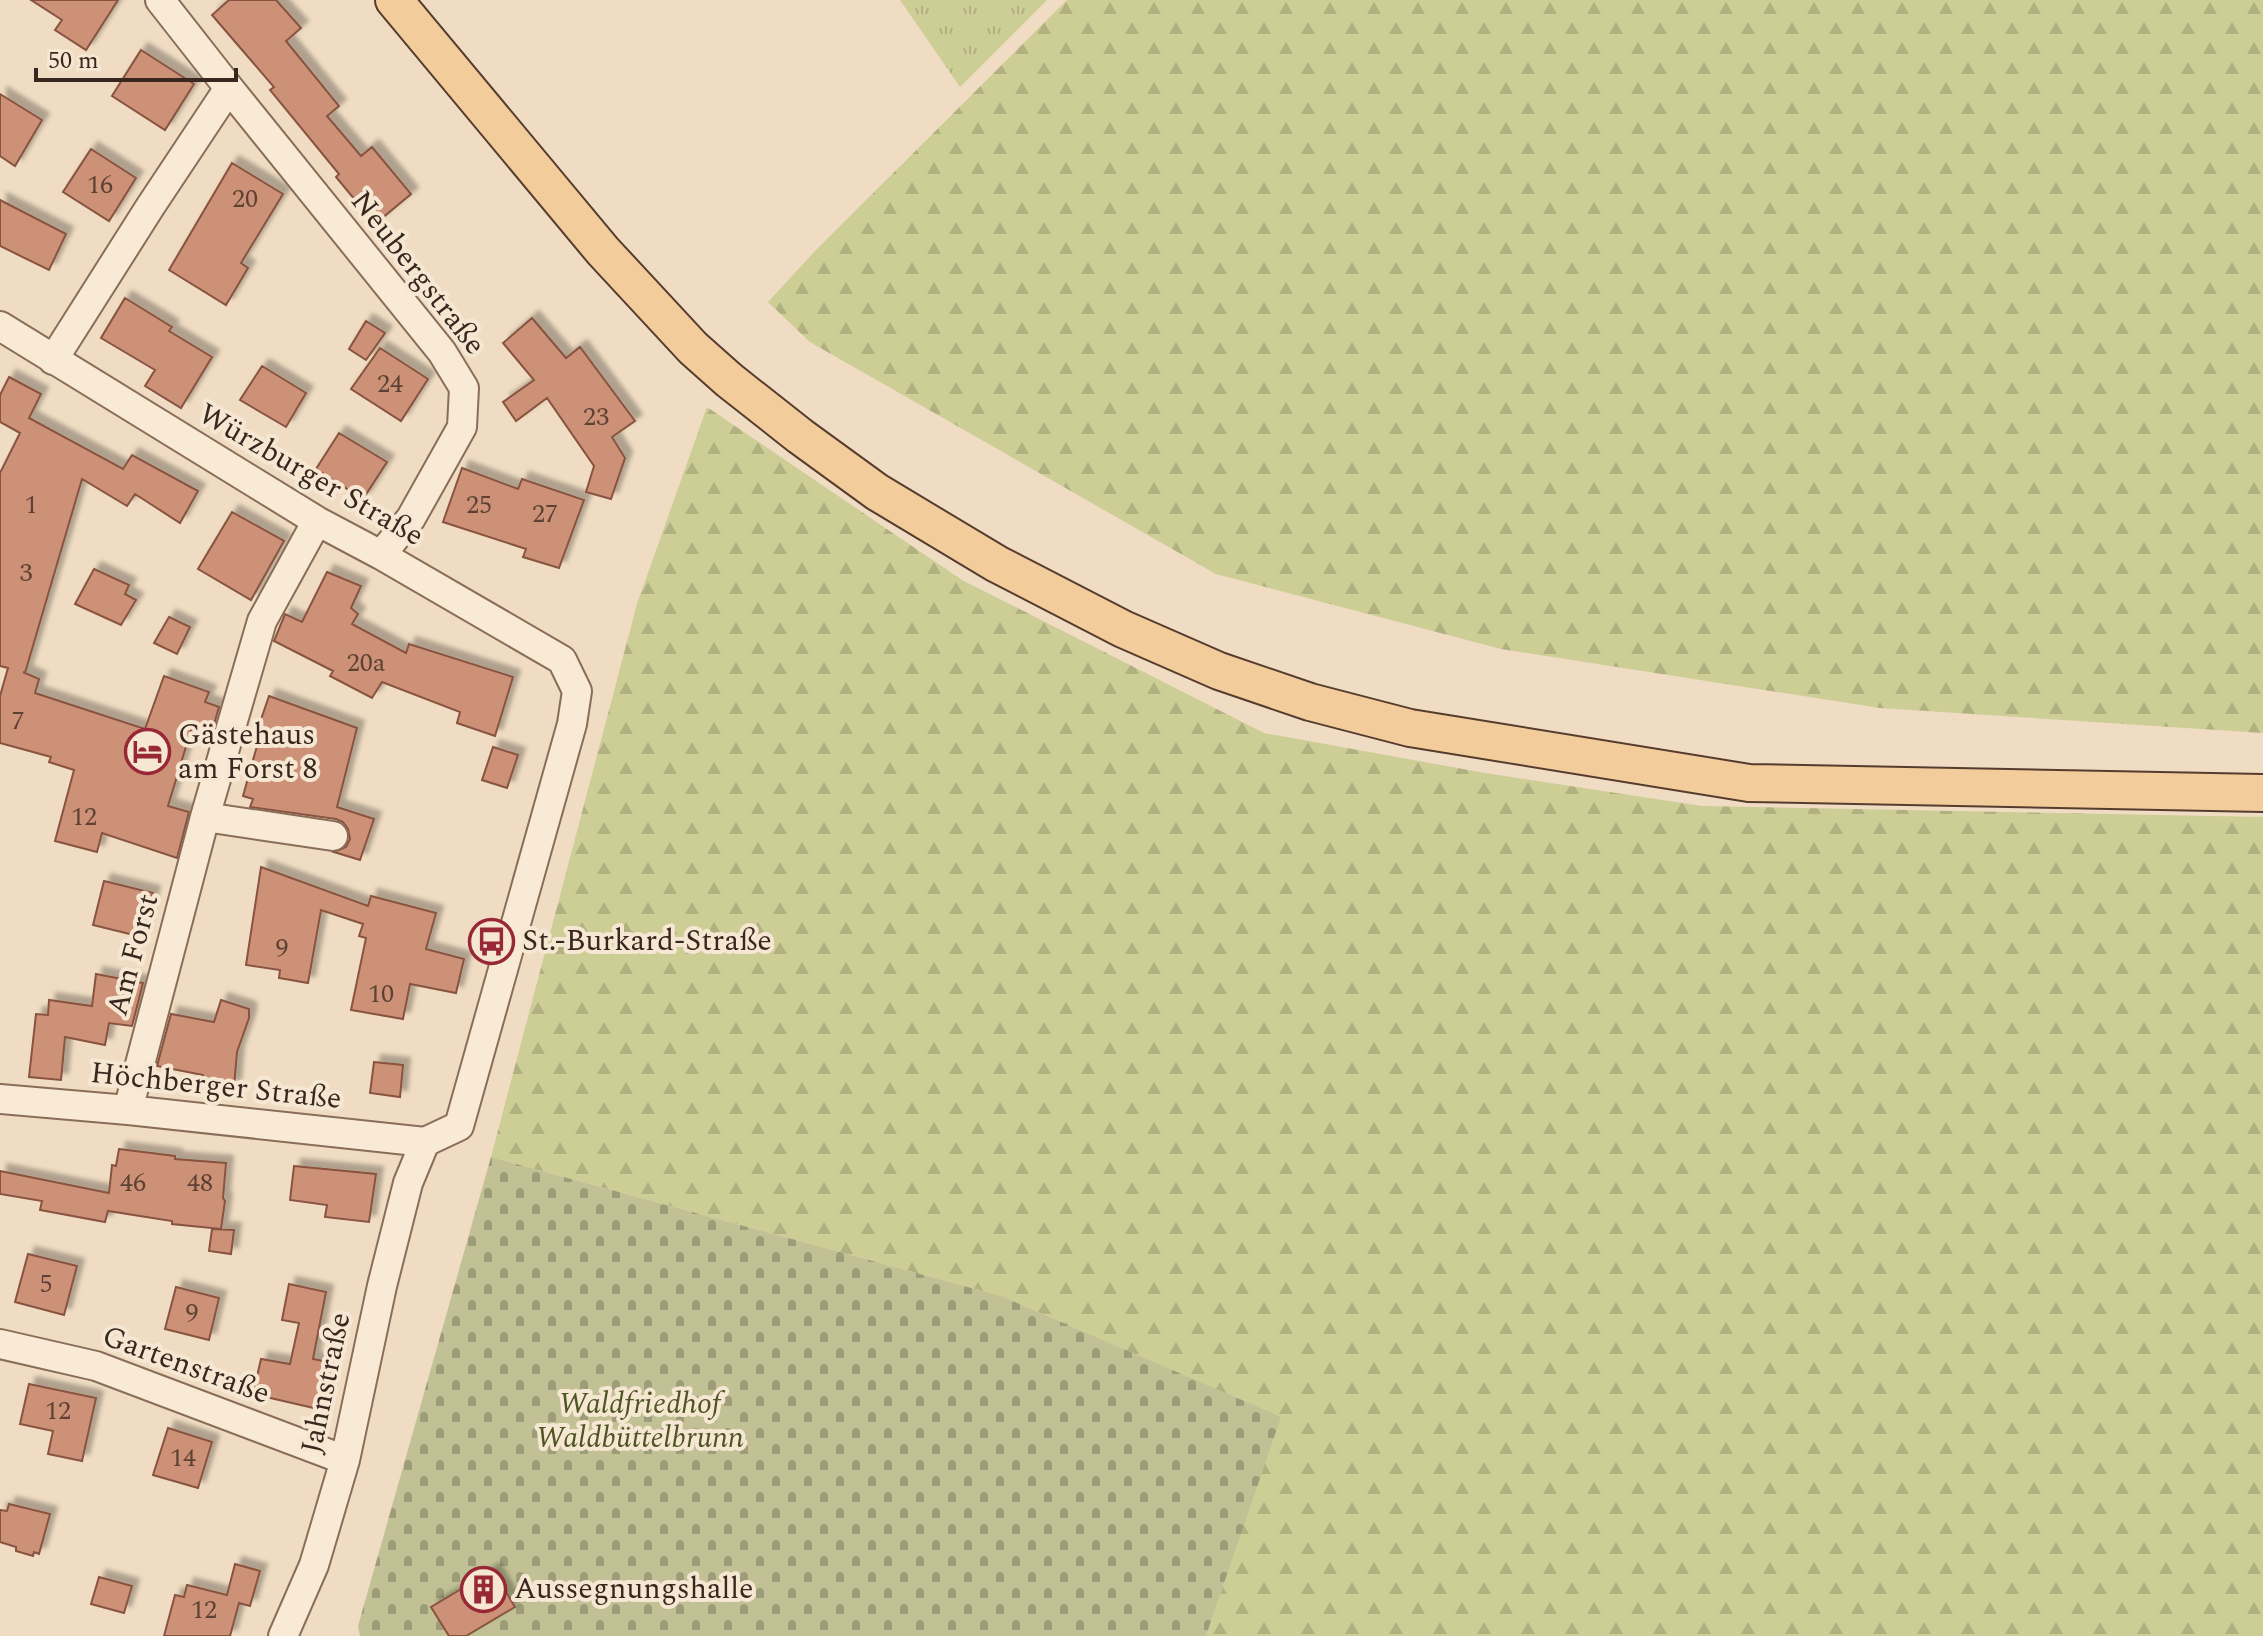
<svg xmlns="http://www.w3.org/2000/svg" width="2263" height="1636" viewBox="0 0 2263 1636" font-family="Spectral,serif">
  <defs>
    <pattern id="grass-tufts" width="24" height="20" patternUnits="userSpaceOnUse" patternTransform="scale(2)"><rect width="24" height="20" fill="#cdcd96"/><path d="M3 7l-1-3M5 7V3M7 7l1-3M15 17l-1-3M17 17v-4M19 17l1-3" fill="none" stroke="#b1b081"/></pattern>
    <pattern id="forest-firs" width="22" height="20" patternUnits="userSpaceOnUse" patternTransform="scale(2)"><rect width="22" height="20" fill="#cdcd96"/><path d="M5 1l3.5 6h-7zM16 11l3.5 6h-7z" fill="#b1b081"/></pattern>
    <pattern id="cemetery-stones" width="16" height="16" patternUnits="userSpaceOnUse" patternTransform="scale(2)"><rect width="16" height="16" fill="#c1c195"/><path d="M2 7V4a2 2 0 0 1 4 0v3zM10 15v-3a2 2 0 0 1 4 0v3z" fill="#9e9d79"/></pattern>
    <filter id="shadow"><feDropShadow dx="7" dy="-7" stdDeviation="2" flood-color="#0004"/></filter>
  </defs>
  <rect width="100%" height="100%" fill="#efdcc2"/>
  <path fill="url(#grass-tufts)" d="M900 0H1047L960 87Z"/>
  <path fill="url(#forest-firs)" d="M1067 0H2263V733L1880 708 1501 649 1216 574 810 342 768 302 816 250Z
    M707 407 962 580 1264 733 1485 773 1702 806 2263 817V1636H1206L1280 1417 1001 1296 491 1157 637 604Z"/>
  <path fill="url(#cemetery-stones)" d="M491 1157 1001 1296 1281 1417 1206 1636H360L358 1626Z"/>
  <path fill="#cd9178" stroke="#88533f" stroke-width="2" filter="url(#shadow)" d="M31 0H118L86 50 55 30 62 20Z
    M229 0H276L301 28 286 41 339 106 327 116 361 156 372 147 411 194 375 224 336 177 339 174 270 90 274 87 212 15Z
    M141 50 194 84 165 130 112 96Z
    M0 94 42 120 15 166 0 156Z
    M91 149 136 178 109 221 63 192Z
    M232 163 283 194 241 263 248 268 226 305 169 270Z
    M0 200 66 234 49 270 0 246Z
    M125 298 172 327 169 331 212 357 181 408 145 386 155 370 101 338Z
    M532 318 566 358 580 347 635 421 612 437 625 458 611 499 586 492 594 466 547 398 516 421 503 402 534 380 503 343Z
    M366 321 385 333 366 360 349 349Z
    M380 348 428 379 401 421 351 389Z
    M262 366 306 393 286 427 240 400Z
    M9 377 41 394 29 418 123 469 132 455 198 491 180 523 135 494 127 506 82 479 25 673 23 672 39 679 35 693 145 729 164 676 209 692 205 702 219 707 210 738 191 730 168 806 189 812 177 858 102 833 97 852 55 841 74 770 49 762 51 757 0 743V696L8 668 0 666V473L20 433 0 422V395Z
    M339 433 387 462 363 499 316 469Z
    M462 468 518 489 522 479 584 500 559 568 523 557 526 549 443 522Z
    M232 512 284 541 251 600 198 569Z
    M94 569 129 585 125 594 136 600 121 625 75 604Z
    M327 572 361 586 351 608 358 614 352 624 406 653 409 644 513 677 495 736 457 723 460 712 382 682 372 698 330 676 333 671 274 641 285 614 302 622Z
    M169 617 190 627 177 654 154 643Z
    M269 696 357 728 337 807 374 819 360 860 334 852 346 847 350 839 348 829 343 822 336 819 250 807 253 799 243 796 260 735 256 734Z
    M493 747 518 755 507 788 482 780Z
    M261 867 368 906 371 896 436 913 426 949 464 959 456 993 410 984 403 1019 351 1010 366 938 359 936 363 924 321 910 308 983 279 978 280 970 246 965Z
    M104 881 153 893 142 937 93 925Z
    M96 974 143 983 132 1026 109 1023 105 1045 65 1037 61 1080 29 1077 36 1014 48 1015 49 1000 92 1006Z
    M221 1000 249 1009V1018L237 1052 234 1087 202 1083 203 1075 157 1066 171 1014 214 1022Z
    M374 1062 403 1065 400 1097 370 1093Z
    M119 1149 175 1156V1159L226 1163 223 1198 225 1201 221 1229 172 1224V1221L108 1211 105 1222 40 1210 42 1201 0 1194V1171L109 1193 112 1165 116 1166Z
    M294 1166 376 1174 369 1222 325 1217 327 1205 290 1200Z
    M212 1229 234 1230 231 1254 209 1251Z
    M28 1254 77 1266 64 1315 15 1302Z
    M289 1284 326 1292 313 1359 329 1362 318 1409 253 1394 261 1359 290 1364 299 1323 282 1320Z
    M176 1287 219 1298 209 1340 165 1329Z
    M29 1384 96 1398 82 1461 48 1454 53 1431 20 1424Z
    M168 1428 212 1442 198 1488 153 1475Z
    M9 1504 50 1514 39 1554 34 1552 33 1556 16 1551V1547L0 1542V1510L7 1511Z
    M235 1564 260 1571 250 1606 239 1603 230 1636H164L175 1595 184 1597 187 1585 227 1595Z
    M493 1570 515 1607 466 1636H449L431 1607Z
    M99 1577 132 1586 124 1613 91 1604Z"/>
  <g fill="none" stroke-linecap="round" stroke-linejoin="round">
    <defs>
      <path id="minor" d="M160 0 229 88
        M0 326 317 521 381 555 562 660 577 691 572 724 459 1126 425 1142
        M53 360 150 207 229 88 442 352 464 388 462 427 411 518 381 555
        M205 817 333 836
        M0 1099 128 1110 425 1142
        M128 1110 205 817 262 621 317 521
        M0 1344 96 1366 345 1460
        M283 1636 314 1565 345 1460 382 1286 408 1183 425 1142"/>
      <path id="major" d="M394 0 603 251 693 348 729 380 800 436 877 492 997 564 1123 629 1219 671 1310 702 1410 728 1749 783 2263 793"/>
    </defs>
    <use href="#minor" stroke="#896d59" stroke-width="32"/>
    <use href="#major" stroke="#563c2e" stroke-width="40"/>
    <use href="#minor" stroke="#f9ead6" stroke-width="28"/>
    <use href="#major" stroke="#f2cc9a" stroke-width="36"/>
  </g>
  <defs>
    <symbol id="hotel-ring" viewBox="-11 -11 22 22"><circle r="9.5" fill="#f6e7d2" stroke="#982836" stroke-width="1.5"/><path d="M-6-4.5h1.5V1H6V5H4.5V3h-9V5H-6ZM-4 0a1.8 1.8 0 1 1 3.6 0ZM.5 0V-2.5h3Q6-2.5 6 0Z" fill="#982836"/></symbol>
    <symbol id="bus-ring" viewBox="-11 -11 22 22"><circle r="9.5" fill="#f6e7d2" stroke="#982836" stroke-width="1.5"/><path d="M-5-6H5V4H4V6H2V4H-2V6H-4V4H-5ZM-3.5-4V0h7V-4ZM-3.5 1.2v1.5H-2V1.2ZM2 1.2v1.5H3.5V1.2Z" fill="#982836"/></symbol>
    <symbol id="building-ring" viewBox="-11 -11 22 22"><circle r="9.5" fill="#f6e7d2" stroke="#982836" stroke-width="1.5"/><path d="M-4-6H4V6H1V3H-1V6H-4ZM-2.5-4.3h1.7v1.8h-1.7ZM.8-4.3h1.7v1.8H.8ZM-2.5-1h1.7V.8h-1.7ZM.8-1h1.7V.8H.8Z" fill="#982836"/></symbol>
  </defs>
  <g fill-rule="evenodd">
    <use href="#hotel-ring" x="122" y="726" width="51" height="51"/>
    <use href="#bus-ring" x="466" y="916" width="51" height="51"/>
    <use href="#building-ring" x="458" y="1564" width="51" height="51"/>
  </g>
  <g text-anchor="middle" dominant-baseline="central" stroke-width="8" stroke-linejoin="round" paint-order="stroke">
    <g font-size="26" fill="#5d4234">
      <text x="100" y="185">16</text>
      <text x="245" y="199">20</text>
      <text x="390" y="384">24</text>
      <text x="596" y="417">23</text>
      <text x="31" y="505">1</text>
      <text x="479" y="505">25</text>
      <text x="545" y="514">27</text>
      <text x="26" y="573">3</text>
      <text x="366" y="663">20a</text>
      <text x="18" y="721">7</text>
      <text x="84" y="817">12</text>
      <text x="282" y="948">9</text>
      <text x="381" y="994">10</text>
      <text x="133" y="1183">46</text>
      <text x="200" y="1183">48</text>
      <text x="46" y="1284">5</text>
      <text x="192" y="1313">9</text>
      <text x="58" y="1411">12</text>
      <text x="183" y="1458">14</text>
      <text x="204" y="1610">12</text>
    </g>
    <g font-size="30" fill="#38271e" stroke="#f6e7d2">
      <text transform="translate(418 273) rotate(52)">Neubergstraße</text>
      <text transform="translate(311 475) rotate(30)">Würzburger Straße</text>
      <text transform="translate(133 955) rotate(-75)">Am Forst</text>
      <text transform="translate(216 1086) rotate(6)">Höchberger Straße</text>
      <text transform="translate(186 1365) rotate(20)">Gartenstraße</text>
      <text transform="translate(326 1383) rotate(-78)">Jahnstraße</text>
    </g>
    <g font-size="30" fill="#38271e" stroke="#f6e7d2" text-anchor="start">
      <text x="178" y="735">Gästehaus<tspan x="178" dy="34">am Forst 8</tspan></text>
      <text x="522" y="941">St.-Burkard-Straße</text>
      <text x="514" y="1589">Aussegnungshalle</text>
    </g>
    <g font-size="30" font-style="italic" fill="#4e5524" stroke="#f6e7d2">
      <text x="640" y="1404">Waldfriedhof<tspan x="640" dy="34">Waldbüttelbrunn</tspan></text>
    </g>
  </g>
  <path d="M36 68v12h200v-12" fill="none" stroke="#38271e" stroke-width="4"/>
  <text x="48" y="68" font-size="24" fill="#38271e" stroke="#f6e7d2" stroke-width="6" paint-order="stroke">50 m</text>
</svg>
